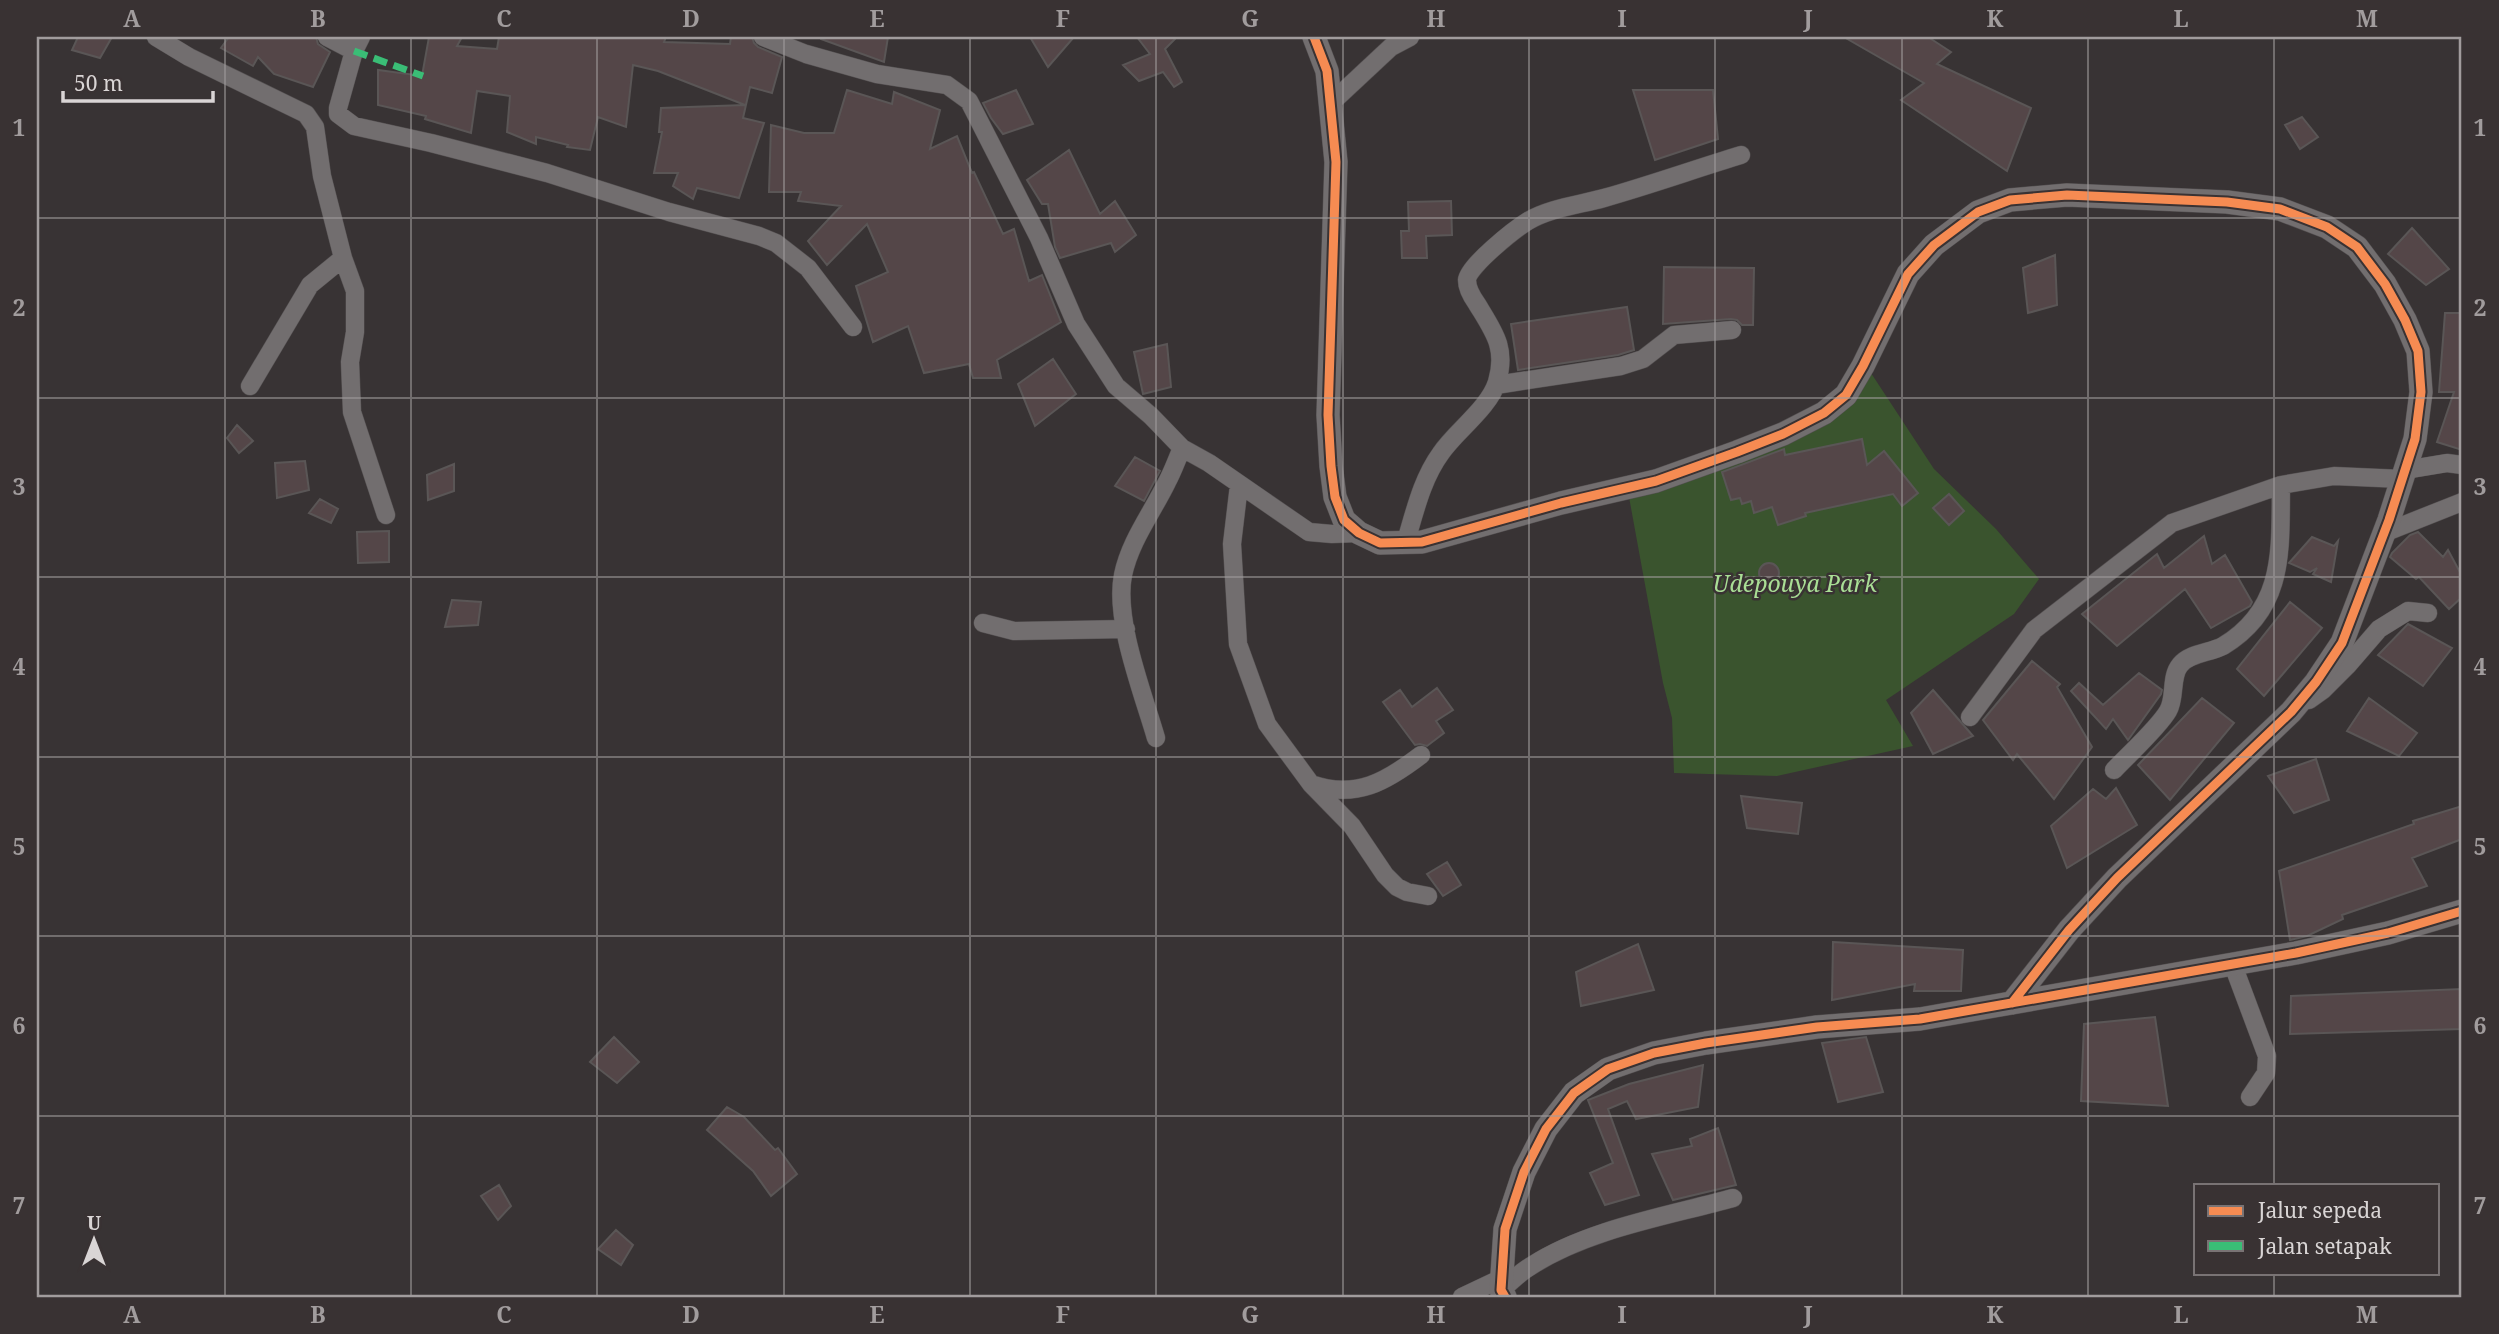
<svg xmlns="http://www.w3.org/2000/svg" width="2499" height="1334" viewBox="0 0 2499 1334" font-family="'Noto Serif',serif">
  <rect width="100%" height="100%" fill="#383334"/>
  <path fill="#3a542e" d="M1869 370 1934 469 1996 529 2039 579 2014 614 1886 700 1913 746 1777 776 1674 773 1672 718 1663 683 1629 497 1787 427Z"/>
  <path fill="#544648" stroke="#5a5656" stroke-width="2" d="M78 37H112L100 58 72 50Z
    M229 37H316L318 44 330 52 313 87 274 74 258 57 253 66 221 48Z
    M429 37H462L457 46 497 49 499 37H666L664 42 730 44 731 37H752L754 43 758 47 782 57 772 93 750 87 743 118 764 123 739 198 697 188 693 199 673 186 678 173H654L662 132H659L661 108 745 105 658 71 633 65 626 127 598 117 590 150 567 147 568 145 536 137V144L507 132 510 96 477 91 471 133 425 119 426 116 378 105V70L422 76Z
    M821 37H888L884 62 821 39Z
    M1030 37H1074L1048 67Z
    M1137 37H1177L1165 49 1182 82 1174 87 1163 72 1139 81 1123 65 1150 54Z
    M1844 37H1928L1951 52 1937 64 2031 108 2007 171 1901 100 1924 83Z
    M847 90 892 104 894 92 940 110 930 149 957 136 972 173 974 172 1003 234 1014 229 1029 281 1042 275 1061 322 997 360 1001 378H973L969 364 924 373 908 326 873 342 856 286 888 272 867 224 827 265 808 241 841 206 798 201 801 192H769L771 125 804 133H834Z
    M1016 90 1033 124 1003 134 991 118 983 103Z
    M1633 90H1713L1718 139 1655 160Z
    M2302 117 2318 137 2300 149 2285 125Z
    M1069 150 1100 214 1115 201 1136 235 1115 252 1111 243 1060 258 1055 247 1048 204H1042L1027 180Z
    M1451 201 1452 235 1426 236 1427 258H1402L1401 231H1409L1408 202Z
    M2412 228 2449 269 2426 285 2388 254Z
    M2055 255 2057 305 2028 313 2023 268Z
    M1664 267 1754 268 1753 325H1742L1737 320 1731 319 1663 324Z
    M1627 307 1634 350 1618 355 1518 370 1511 324Z
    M2445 313H2462V450L2437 442 2454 392H2439Z
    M1167 344 1171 387 1143 394 1134 352Z
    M1053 359 1076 394 1035 426 1018 384Z
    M237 425 253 441 239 453 227 438Z
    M1862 439 1867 465 1884 451 1918 493 1902 506 1893 494 1805 513 1806 516 1778 525 1772 507 1754 513 1751 501 1742 504 1740 498 1731 500 1722 472 1784 449 1785 455Z
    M1135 457 1160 471 1144 501 1115 486Z
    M305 461 309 490 277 498 275 463Z
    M454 464V491L428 500 427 475Z
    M1949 494 1964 511 1949 525 1933 508Z
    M320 499 338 509 331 523 309 513Z
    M389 531V562L358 563 357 532Z
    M2418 532 2443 557 2448 550 2462 576V597L2449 609 2419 577 2416 579 2390 557 2392 553 2410 535Z
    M2204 536 2212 564 2225 555 2252 602 2250 606 2211 628 2185 589 2117 646 2082 614 2157 554 2164 568Z
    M2312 537 2334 546 2338 541 2331 582 2313 574 2317 568 2310 572 2289 563Z
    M1759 573a10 10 0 1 1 20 0a10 10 0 1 1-20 0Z
    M452 600 481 602 478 625 445 627Z
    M2290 602 2322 628 2264 696 2237 669Z
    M2408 624 2452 648 2423 686 2378 655Z
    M2032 661 2060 684 2057 687 2092 747 2054 799 2017 754 2013 760 1983 720Z
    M2139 673 2162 690 2161 694 2128 740 2113 719 2106 729 2071 691 2079 683 2103 705Z
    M1437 688 1453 710 1436 721 1444 733 1427 746 1420 744 1415 745 1383 702 1400 690 1412 707Z
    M1933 690 1973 736 1933 754 1911 713Z
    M2202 698 2234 723 2170 800 2138 765Z
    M2369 698 2417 733 2399 756 2347 731Z
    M2316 759 2329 800 2294 813 2268 776Z
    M2116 788 2137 825 2067 868 2051 826 2093 789 2106 799Z
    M1741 796 1802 803 1798 834 1747 828Z
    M2462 806V839L2412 858 2427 886 2342 915 2343 919 2307 936 2290 940 2279 871 2414 824 2413 821Z
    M1447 862 1461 885 1443 896 1427 874Z
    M1833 942 1963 950 1961 991H1914L1915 984 1832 1000Z
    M1638 944 1654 990 1581 1006 1576 972Z
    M2462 989V1029L2290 1034 2291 996Z
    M2155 1017 2168 1106 2081 1101 2084 1024Z
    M614 1037 639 1062 617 1083 590 1062Z
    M1866 1037 1883 1092 1838 1102 1822 1043Z
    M1703 1065 1698 1107 1636 1119 1627 1101 1608 1109 1639 1195 1605 1205 1590 1173 1613 1163 1588 1100 1629 1084Z
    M727 1107 744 1117 775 1150 778 1148 797 1174 771 1196 753 1171 707 1130Z
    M1718 1128 1736 1185 1673 1200 1652 1154 1692 1146 1690 1139Z
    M499 1185 511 1206 498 1220 481 1196Z
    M616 1230 633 1245 621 1265 598 1249Z"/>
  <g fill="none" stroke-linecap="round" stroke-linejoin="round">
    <defs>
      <path id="minor" d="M156 37 189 57 306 114 315 127 322 176 343 258 355 291V332L350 362 352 412 386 515
        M327 37 354 51
        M361 37 354 51 338 108V114L354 126 431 143 547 173 669 212 759 236 776 243 808 268 853 327
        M763 37 806 54 877 74 947 85 969 101 1039 238 1076 324 1116 386 1151 416 1182 448 1209 463 1309 532 1332 534 1359 533
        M1331 103 1391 47 1410 37
        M1496 385 1621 366 1643 359 1674 335 1732 330
        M250 386 310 285 343 258
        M2405 470 2447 463 2462 465
        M1239 485 1232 544 1238 644 1267 724 1311 784C1356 800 1387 781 1421 755
        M2384 533 2462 502
        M1406 541C1415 511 1422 479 1441 453 1456 431 1489 408 1497 382 1507 348 1494 332 1477 304 1472 297 1467 288 1467 280 1468 266 1515 229 1528 221 1550 208 1579 205 1604 198 1650 185 1695 169 1741 155
        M983 623 1014 631 1126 629
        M2309 700 2323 690 2347 666 2379 629 2408 611 2428 613
        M1970 717 2034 630 2172 523 2281 485 2334 476 2402 479
        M1156 738C1143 693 1114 620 1123 575 1130 541 1152 513 1167 482 1173 471 1177 459 1182 448
        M2114 770C2129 754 2158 728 2168 711 2176 698 2170 677 2180 665 2189 653 2210 653 2223 646 2286 608 2280 549 2281 485
        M1311 784 1352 826 1385 875 1397 887 1407 892 1428 896
        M2233 965 2267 1056 2266 1073 2250 1097
        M1501 1290C1511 1282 1520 1272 1531 1266 1588 1229 1668 1216 1733 1198
        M1462 1297 1502 1278"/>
      <path id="tertiary" d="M1314 37 1327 71 1336 162 1328 415 1331 466 1335 497 1344 520 1359 533 1380 543 1422 542 1561 503 1656 481 1737 452 1783 434 1824 413 1846 395 1863 366 1908 274 1934 245 1978 212 2010 200 2067 195 2227 202 2280 209 2327 227 2357 247 2385 284 2405 320 2418 351 2421 392 2415 439 2389 520 2342 643 2316 682 2291 712 2117 878 2069 930 2012 1003
        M1505 1297 1501 1290 1505 1229 1524 1172 1546 1129 1574 1093 1608 1069 1654 1053 1706 1043 1817 1027 1920 1019 2296 953 2388 933 2462 911"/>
    </defs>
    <use href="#minor" stroke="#545051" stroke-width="19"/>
    <use href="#tertiary" stroke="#545051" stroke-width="24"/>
    <use href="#minor" stroke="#726e6f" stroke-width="18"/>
    <use href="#tertiary" stroke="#726e6f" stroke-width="23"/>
    <path stroke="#3abd76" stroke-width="7" stroke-dasharray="14 7" stroke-linecap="butt" d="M354 51 423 76"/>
    <defs>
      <path id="cycleway" d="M1314 37 1327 71 1336 162 1328 415 1331 466 1335 497 1344 520 1359 533 1380 543 1422 542 1561 503 1656 481 1737 452 1783 434 1824 413 1846 395 1863 366 1908 274 1934 245 1978 212 2010 200 2067 195 2227 202 2280 209 2327 227 2357 247 2385 284 2405 320 2418 351 2421 392 2415 439 2389 520 2342 643 2316 682 2291 712 2117 878 2069 930 2012 1003
        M1505 1297 1501 1290 1505 1229 1524 1172 1546 1129 1574 1093 1608 1069 1654 1053 1706 1043 1817 1027 1920 1019 2296 953 2388 933 2462 911"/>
    </defs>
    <use href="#cycleway" stroke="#393233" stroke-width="13"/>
    <use href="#cycleway" stroke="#f68b52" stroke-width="9"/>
  </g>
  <path fill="none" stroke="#a19c9d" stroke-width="2" stroke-opacity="0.55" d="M225 37V1297M411 37V1297M597 37V1297M784 37V1297M970 37V1297M1156 37V1297M1343 37V1297M1529 37V1297M1715 37V1297M1902 37V1297M2088 37V1297M2274 37V1185M37 218H2462M37 398H2462M37 577H2462M37 757H2462M37 936H2462M37 1116H2462M2274 1273V1297"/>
  <g text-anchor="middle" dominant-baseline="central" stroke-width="5" stroke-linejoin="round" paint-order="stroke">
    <g font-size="23" font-style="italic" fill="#a9de95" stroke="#393233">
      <text x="1795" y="583">Udepouya Park</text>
    </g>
  </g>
  <rect width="2499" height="1334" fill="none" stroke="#393233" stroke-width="77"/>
  <rect x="2194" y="1184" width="245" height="91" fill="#393233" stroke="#797374" stroke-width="2"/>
  <rect x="2208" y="1206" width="35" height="10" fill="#f68b52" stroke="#797374" stroke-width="2"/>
  <text x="2258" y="1218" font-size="21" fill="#d9d5d5">Jalur sepeda</text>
  <rect x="2208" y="1241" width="35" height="10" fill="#3abd76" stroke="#797374" stroke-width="2"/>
  <text x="2258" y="1254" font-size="21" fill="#d9d5d5">Jalan setapak</text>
  <g transform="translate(94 1240)" stroke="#393233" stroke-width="5" paint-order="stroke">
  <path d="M0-5L12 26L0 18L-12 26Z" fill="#d9d5d5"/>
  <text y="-10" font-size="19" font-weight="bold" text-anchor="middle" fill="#d9d5d5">U</text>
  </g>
  <path d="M63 91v10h150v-10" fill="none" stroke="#d9d5d5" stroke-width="3.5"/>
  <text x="74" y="91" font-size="21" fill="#d9d5d5" stroke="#393233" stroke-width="5" paint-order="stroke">50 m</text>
  <rect x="38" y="38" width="2422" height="1258" fill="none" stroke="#a19c9d" stroke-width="2.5"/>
  <g font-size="23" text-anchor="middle" font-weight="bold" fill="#a19c9d">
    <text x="132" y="27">A</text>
    <text x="318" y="27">B</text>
    <text x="504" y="27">C</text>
    <text x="691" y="27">D</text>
    <text x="877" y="27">E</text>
    <text x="1063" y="27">F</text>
    <text x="1250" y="27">G</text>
    <text x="1436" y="27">H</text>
    <text x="1622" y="27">I</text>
    <text x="1808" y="27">J</text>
    <text x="1995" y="27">K</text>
    <text x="2181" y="27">L</text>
    <text x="2367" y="27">M</text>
    <text x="19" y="136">1</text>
    <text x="2480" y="136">1</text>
    <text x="19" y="316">2</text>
    <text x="2480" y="316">2</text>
    <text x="19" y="495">3</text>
    <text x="2480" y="495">3</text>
    <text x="19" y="675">4</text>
    <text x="2480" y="675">4</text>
    <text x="19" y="855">5</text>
    <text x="2480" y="855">5</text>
    <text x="19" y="1034">6</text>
    <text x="2480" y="1034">6</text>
    <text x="19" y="1214">7</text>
    <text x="2480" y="1214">7</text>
    <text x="132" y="1323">A</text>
    <text x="318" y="1323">B</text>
    <text x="504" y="1323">C</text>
    <text x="691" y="1323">D</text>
    <text x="877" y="1323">E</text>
    <text x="1063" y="1323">F</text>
    <text x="1250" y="1323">G</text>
    <text x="1436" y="1323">H</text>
    <text x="1622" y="1323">I</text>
    <text x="1808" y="1323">J</text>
    <text x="1995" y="1323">K</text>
    <text x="2181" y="1323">L</text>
    <text x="2367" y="1323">M</text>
  </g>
</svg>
